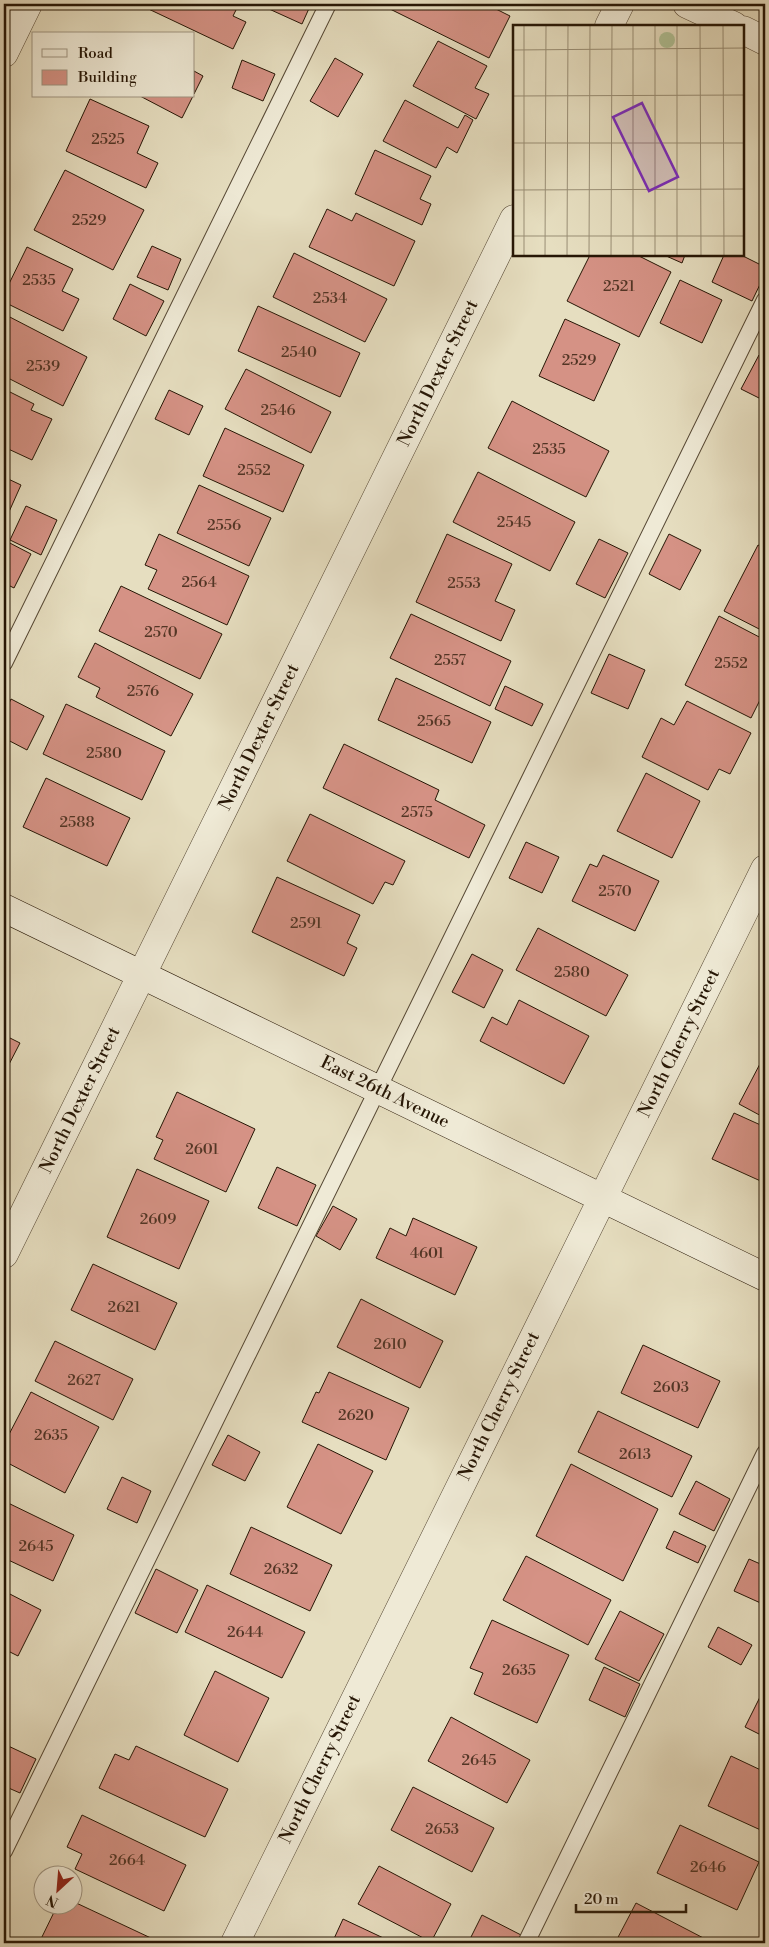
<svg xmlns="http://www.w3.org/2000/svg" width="769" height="1947" viewBox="0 0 769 1947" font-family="'Libre Bodoni',serif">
  <rect width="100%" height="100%" fill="#e6dec0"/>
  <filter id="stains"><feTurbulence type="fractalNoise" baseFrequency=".004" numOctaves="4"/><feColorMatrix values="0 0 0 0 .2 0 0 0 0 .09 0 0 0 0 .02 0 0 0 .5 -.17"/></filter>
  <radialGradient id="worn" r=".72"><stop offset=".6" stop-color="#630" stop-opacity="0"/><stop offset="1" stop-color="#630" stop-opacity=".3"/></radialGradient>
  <path fill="#d59285" stroke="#261605" d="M138 4H239L233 16 246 22 233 49Z
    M271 4H311L302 24 269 9Z
    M380 4H486L510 16 489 58Z
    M438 41 487 66 475 88 489 94 476 119 413 86Z
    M335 58 363 74 338 117 310 101Z
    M242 60 275 74 263 101 232 88Z
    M194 71 203 76 194 94Z
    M140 96H193L182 118Z
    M90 99 149 126 137 153 158 163 146 188 66 151Z
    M405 100 458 128 465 115 473 120 457 153 447 147 436 168 383 141Z
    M375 150 431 176 420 199 431 204 422 225 355 194Z
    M65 170 144 210 113 270 34 230Z
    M327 209 352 221 356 213 415 241 394 286 309 247Z
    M152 246 181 259 168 290 137 277Z
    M27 247 73 269 62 291 79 299 63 331 4 302V294Z
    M294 253 387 299 365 342 273 297Z
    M590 255H637L671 272 639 337 567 301Z
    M664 255H685L682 263Z
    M724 255H741L765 267V274L752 301 712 282Z
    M680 280 722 300 702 343 660 323Z
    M130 284 164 301 146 336 113 319Z
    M258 306 360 353 340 397 238 351Z
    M4 314 87 357 63 406 4 376Z
    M565 319 620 344 594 401 539 376Z
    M759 355 765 359V401L741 389Z
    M246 369 331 412 311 453 225 409Z
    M4 389 34 404 31 410 52 419 32 460 4 447Z
    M169 390 203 406 189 435 155 419Z
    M512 401 609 451 586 497 488 448Z
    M225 428 304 465 283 512 203 476Z
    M478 472 575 522 550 571 453 522Z
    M4 477 21 485 4 523Z
    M199 485 271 518 249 566 177 533Z
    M26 506 57 520 41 555 10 540Z
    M159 534 249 576 227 625 148 589 157 570 145 565Z
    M447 534 512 564 495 601 515 610 501 641 416 602Z
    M669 534 701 550 680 590 649 574Z
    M599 539 628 553 605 598 576 584Z
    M4 540 31 554 14 588 4 583Z
    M758 545 765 548V632L724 611Z
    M121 586 222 634 200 679 99 631Z
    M411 614 511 661 490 706 390 658Z
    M719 616 765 640V690L751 718 685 685Z
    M95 643 193 694 171 736 96 697 100 688 78 677Z
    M609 654 645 670 628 709 591 693Z
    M396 678 491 722 472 763 378 720Z
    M505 686 543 704 532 726 495 709Z
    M11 699 44 716 27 750 4 738V714Z
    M687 701 751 733 730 774 719 769 708 790 642 757 661 718 674 725Z
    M66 704 165 751 142 800 43 754Z
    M344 744 439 790 435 800 485 825 469 858 323 788Z
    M646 773 700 801 672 858 617 831Z
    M46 778 130 818 107 866 23 827Z
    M310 814 405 861 393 885 385 882 373 904 287 861Z
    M526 842 559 857 542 893 509 878Z
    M603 855 659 881 635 931 572 901 590 864 597 867Z
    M277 877 360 915 347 943 357 948 344 976 252 932Z
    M538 928 628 975 606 1016 516 970Z
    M472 954 503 970 484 1008 452 992Z
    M519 1000 589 1036 564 1084 480 1041 492 1017 507 1025Z
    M4 1035 20 1043 4 1074Z
    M762 1060 765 1062V1118L739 1104Z
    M177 1092 255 1129 226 1192 154 1159 163 1140 156 1137Z
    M734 1113 765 1127V1183L712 1159Z
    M277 1167 316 1185 297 1226 258 1208Z
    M137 1169 209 1201 179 1269 107 1237Z
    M333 1206 357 1219 340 1250 316 1236Z
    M413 1218 477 1247 455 1295 376 1258 390 1228 406 1236Z
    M93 1264 177 1303 155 1350 71 1310Z
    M361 1299 443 1341 420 1388 337 1347Z
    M55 1341 133 1379 113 1420 35 1381Z
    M643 1345 720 1381 698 1428 621 1393Z
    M329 1372 409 1408 386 1460 302 1422 316 1392 319 1393Z
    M31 1392 99 1427 65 1493 4 1461V1444Z
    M598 1411 692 1456 672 1497 578 1452Z
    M228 1435 260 1452 245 1481 212 1465Z
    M318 1444 373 1471 341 1534 287 1507Z
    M571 1464 658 1509 623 1581 536 1536Z
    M122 1477 151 1491 137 1523 107 1509Z
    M696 1481 730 1499 714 1531 679 1514Z
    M4 1501 74 1535 53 1581 4 1558Z
    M251 1527 332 1565 310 1611 230 1574Z
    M674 1531 706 1546 698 1563 666 1548Z
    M526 1556 611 1600 588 1645 503 1600Z
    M749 1559 765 1566V1605L734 1591Z
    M156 1569 198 1590 177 1633 135 1613Z
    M207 1585 305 1632 282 1678 185 1632Z
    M4 1591 41 1610 18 1656 4 1649Z
    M620 1611 664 1634 639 1681 595 1659Z
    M492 1620 569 1655 537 1723 474 1694 483 1673 470 1668Z
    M718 1627 752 1645 741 1665 708 1647Z
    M604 1667 640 1684 625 1717 589 1700Z
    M215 1671 269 1698 238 1762 184 1735Z
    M765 1687V1737L745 1727Z
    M451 1717 530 1760 507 1803 428 1761Z
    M4 1744 36 1759 20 1793 4 1786Z
    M136 1746 228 1789 205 1837 99 1788 115 1754 129 1760Z
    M731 1756 765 1772V1832L708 1806Z
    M413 1787 494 1828 472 1872 391 1830Z
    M82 1815 186 1865 164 1911 75 1869 82 1854 67 1847Z
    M680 1825 759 1862 737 1910 657 1873Z
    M379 1866 451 1904 431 1942 358 1904Z
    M72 1901 153 1939 151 1943H39L58 1904H72Z
    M636 1903 713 1943H615Z
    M482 1915 523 1936 520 1943H468Z
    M343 1919 394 1943H332Z"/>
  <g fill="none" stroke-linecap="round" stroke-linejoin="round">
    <defs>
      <path id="lane" d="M4 663 328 4
        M4 1851 765 300
        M526 1943 765 1453"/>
      <path id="street" d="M687 4 734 26
        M609 26 620 4
        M743 30 765 41
        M4 53 28 4
        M4 1254 514 219
        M235 1943 765 869"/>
      <path id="secondary" d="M4 908 765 1277"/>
    </defs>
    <use href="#lane" stroke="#564834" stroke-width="18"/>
    <use href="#street" stroke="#564834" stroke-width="29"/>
    <use href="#secondary" stroke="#261605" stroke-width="29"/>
    <use href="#lane" stroke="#efead6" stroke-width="16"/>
    <use href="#street" stroke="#efead6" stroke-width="28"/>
    <use href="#secondary" stroke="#efead6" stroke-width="28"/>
  </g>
  <g text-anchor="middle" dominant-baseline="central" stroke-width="4" stroke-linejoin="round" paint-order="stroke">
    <g font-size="15" fill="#523525">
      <text x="108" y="139">2525</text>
      <text x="89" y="220">2529</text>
      <text x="39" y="280">2535</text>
      <text x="619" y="286">2521</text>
      <text x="330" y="298">2534</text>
      <text x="299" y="352">2540</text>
      <text x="579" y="360">2529</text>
      <text x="43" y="366">2539</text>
      <text x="278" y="410">2546</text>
      <text x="549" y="449">2535</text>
      <text x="254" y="470">2552</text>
      <text x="514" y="522">2545</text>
      <text x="224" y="525">2556</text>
      <text x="199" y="582">2564</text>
      <text x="464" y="583">2553</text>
      <text x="161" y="632">2570</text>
      <text x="450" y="660">2557</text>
      <text x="731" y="663">2552</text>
      <text x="143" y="691">2576</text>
      <text x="434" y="721">2565</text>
      <text x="104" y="753">2580</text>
      <text x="417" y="812">2575</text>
      <text x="77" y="822">2588</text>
      <text x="615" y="891">2570</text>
      <text x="306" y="923">2591</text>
      <text x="572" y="972">2580</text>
      <text x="202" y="1149">2601</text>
      <text x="158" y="1219">2609</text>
      <text x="427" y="1253">4601</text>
      <text x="124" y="1307">2621</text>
      <text x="390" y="1344">2610</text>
      <text x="84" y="1380">2627</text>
      <text x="671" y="1387">2603</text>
      <text x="356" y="1415">2620</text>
      <text x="51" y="1435">2635</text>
      <text x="635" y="1454">2613</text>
      <text x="36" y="1546">2645</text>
      <text x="281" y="1569">2632</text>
      <text x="245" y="1632">2644</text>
      <text x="519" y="1670">2635</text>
      <text x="479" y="1760">2645</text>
      <text x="442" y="1829">2653</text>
      <text x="127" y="1860">2664</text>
      <text x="708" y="1867">2646</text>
    </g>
    <g font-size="18" fill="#261605" stroke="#efead6">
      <text transform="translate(438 373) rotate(-64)">North Dexter Street</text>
      <text transform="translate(259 737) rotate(-64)">North Dexter Street</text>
      <text transform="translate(679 1043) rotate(-64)">North Cherry Street</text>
      <text transform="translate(385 1092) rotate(26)">East 26th Avenue</text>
      <text transform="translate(80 1100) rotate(-64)">North Dexter Street</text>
      <text transform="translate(499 1406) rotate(-64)">North Cherry Street</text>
      <text transform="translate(320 1769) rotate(-64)">North Cherry Street</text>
    </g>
  </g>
  <g transform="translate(513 25)">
    <rect width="231" height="231" fill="#e6dec0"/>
    <path d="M146 15a8 8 0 1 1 16 0a8 8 0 1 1-16 0Z" fill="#b0c296"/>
    <path fill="none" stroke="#998e75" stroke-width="1" d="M187 0 188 231M210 0 211 231M0 25 232 23M0 71 232 70M0 118H232M0 165 232 164M0 211H232M11 231V0M32 231 33 0M54 231 55 0M76 231 77 0M98 231 99 0M120 231V0M142 231V0M164 231V0"/>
    <path fill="#7b2cbf" fill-opacity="0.15" stroke="#7b2cbf" stroke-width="2.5" d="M129 78 165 152 136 166 100 92Z"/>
    <rect width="231" height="231" fill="none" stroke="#261605" stroke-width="2.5"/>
  </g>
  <rect width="769" height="1947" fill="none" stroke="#e6dec0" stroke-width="20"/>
  <rect x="5" y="5" width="759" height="1937" fill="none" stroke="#261605" stroke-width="2.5"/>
  <rect x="10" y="10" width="749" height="1927" fill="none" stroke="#261605"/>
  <rect x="32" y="32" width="162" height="65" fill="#efead6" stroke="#9f9582"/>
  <rect x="42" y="49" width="25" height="8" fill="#efead6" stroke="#9f9582"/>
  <text x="78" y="58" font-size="15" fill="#261605">Road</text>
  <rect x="42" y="70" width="25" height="15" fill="#d59285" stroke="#9f9582"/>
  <text x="78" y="82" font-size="15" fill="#261605">Building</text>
  <g transform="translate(58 1890) rotate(206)"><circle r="24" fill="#efead6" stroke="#9f9582"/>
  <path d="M0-4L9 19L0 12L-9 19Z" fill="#8f2418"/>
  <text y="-8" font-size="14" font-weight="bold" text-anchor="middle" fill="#261605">N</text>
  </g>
  <path d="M576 1904v8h110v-8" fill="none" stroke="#261605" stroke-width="2.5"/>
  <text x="584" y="1904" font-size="15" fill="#261605" stroke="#efead6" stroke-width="4" paint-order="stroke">20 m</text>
  <rect width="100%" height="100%" filter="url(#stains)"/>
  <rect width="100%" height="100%" fill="url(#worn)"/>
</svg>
